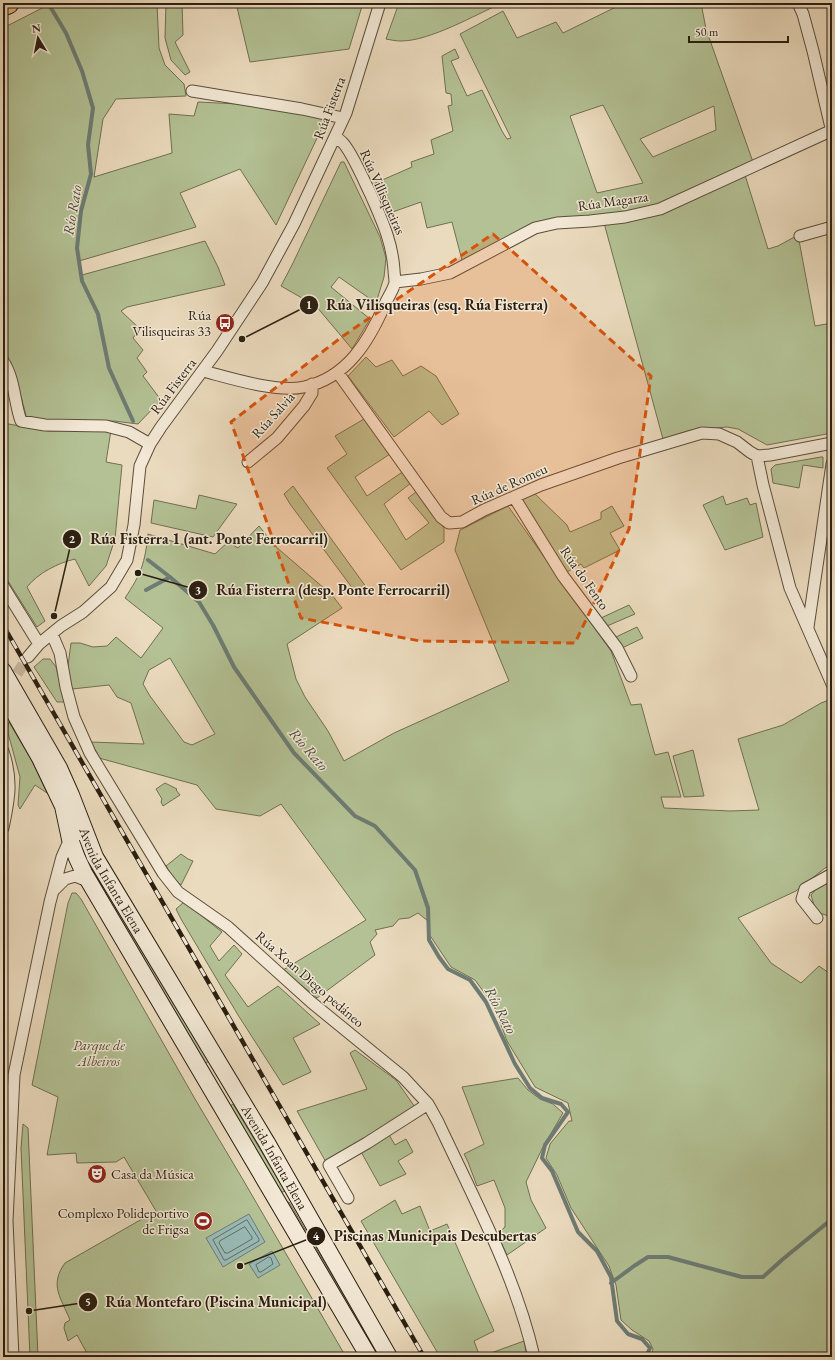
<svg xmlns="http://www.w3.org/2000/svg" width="835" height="1360" viewBox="0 0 835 1360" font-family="'EB Garamond',serif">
  <rect width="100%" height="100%" fill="#ebdbbe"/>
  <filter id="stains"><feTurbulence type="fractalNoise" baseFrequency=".005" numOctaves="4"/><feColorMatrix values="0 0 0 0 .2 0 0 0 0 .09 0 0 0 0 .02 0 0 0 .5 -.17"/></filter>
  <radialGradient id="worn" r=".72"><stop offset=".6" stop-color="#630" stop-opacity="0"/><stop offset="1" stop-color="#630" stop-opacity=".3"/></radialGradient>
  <path fill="#b3c194" stroke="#6f7052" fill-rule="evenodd" d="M52 3H157L159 48 165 65 184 84 186 96 116 99 103 119 94 177 172 153 169 114 194 116 198 102 239 104 327 117 276 225 240 169 180 193 196 227 79 261 82 275 205 241 218 267 225 285 127 307 121 311 140 329 133 338 143 350 137 358 147 372 143 376 161 400 138 424 114 421 45 423 27 419C22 402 15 367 3 354V28Z
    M166 3H182L183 35 175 42 190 72 185 75 171 60 165 38Z
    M236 3H363L349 49 250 62Z
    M399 3H502C475 15 430 41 401 41 396 41 391 40 386 39Z
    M624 3H701L706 29 753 162 660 205 633 212 566 218 463 264 452 222 427 228 421 202 387 214 373 184 412 167 411 162 434 154 431 140 453 131 448 106 452 105 451 94 446 93 442 56 455 49 459 58 451 61 467 96 482 90 502 131 507 139 511 138 460 34 503 11 517 38 556 22 563 33ZM603 105 643 183 597 193 570 116ZM714 106 716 130 653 157 640 139Z
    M341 162H344L380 237 386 258 384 277 376 303 339 277 331 287 370 319 352 349 311 300 309 302 281 286 293 263Z
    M745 175 768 249 778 246 798 235 815 326 832 323V433L767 445 738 429 727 427 691 430 663 439 604 223Z
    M366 357 376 367 392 360 403 376 421 366 436 376 459 414 442 425 429 411 394 437 348 376Z
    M364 419 390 454 355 477 367 496 404 471 411 483 384 504 406 540 429 523 408 498 416 492 444 528V542L401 570 327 468 347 454 335 436Z
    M3 423 48 431 111 430 106 462 122 465 115 539 106 566 89 586 75 559C58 563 38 573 27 587L45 621 37 627 3 573Z
    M821 457H823V468L803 465 799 488 773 483 771 469 775 465Z
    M293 486 301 497 369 591 359 597 290 504 284 494Z
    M533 492 567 525 570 532 601 519V512L612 506 624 526 610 533 620 550 584 568 581 564 567 572 518 501Z
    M199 495 237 504 213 537 151 523 154 500 196 509Z
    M723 496 726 505 747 498 750 505 756 503 763 537 725 550 703 505Z
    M508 506 611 651 631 705 641 704 655 755 668 752 681 797H661L664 808 730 811 759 810 738 739 783 725 821 703 832 699V865L825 868 796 891 738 918 771 963 801 983 819 966 832 975V1357H651L653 1349 649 1341 632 1330 621 1320 616 1285 609 1266 571 1208 557 1175 546 1158 550 1144 569 1121H572L568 1103 535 1087 507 1041 494 1006 475 980 451 967 429 934 428 921 418 913 409 918 399 919 393 926 375 930 377 934 370 942 375 955 317 998 283 970 366 920 281 804 260 816 216 809 197 785 99 758 91 742 144 744 131 703 117 697 109 685 72 689 67 673 71 643H80L93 647 107 646 116 637 141 658 163 628 125 598C141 574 145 563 148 534L215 554 228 542 238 548 259 526 275 546 332 595 342 608 287 644 296 679 305 697 328 731 344 761 394 733 509 681 455 550 460 530ZM170 658 215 734 192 745 184 742 150 696 143 684 149 670Z
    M629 605 635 614 607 626 601 618Z
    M637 627 643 638 622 648 616 637Z
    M43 659H50L56 667 65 702H57L34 667Z
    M9 722 32 761 47 793 35 785 20 809 18 805 20 777 8 733V727Z
    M693 750 704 796 684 797 673 756Z
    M165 783 177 789 176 790 180 795 163 806 161 802 162 799 156 789Z
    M181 854 188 859 193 861 181 885 175 880 166 866Z
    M95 867 209 1061 205 1064 92 870Z
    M832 881V917L816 912 811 895 817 888Z
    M72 893H76L81 899 195 1099 242 1178 346 1357H89L77 1335 68 1341 64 1328 65 1323 70 1320C61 1298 49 1285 65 1263L156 1211 124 1157 116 1162 77 1163 76 1153 47 1155 58 1097 32 1085 68 903Z
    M184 902 222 932 210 946 219 961 234 945 242 954 225 975 248 1007 278 986 320 1024 293 1038 311 1072 283 1085 238 1015 181 919 176 909Z
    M355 1050 396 1080 417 1110 326 1162 297 1111 367 1089 350 1053Z
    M518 1078 528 1090 540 1099 553 1104 563 1113 543 1147 526 1182 531 1200 546 1228 507 1255 497 1234 505 1227V1208L494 1180 477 1186 468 1162 464 1154 484 1144 462 1087Z
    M233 1104 285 1191 280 1193 230 1106Z
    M23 1124 28 1128 38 1357H30L21 1148Z
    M388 1133 395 1145 406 1139 413 1152 398 1161 406 1174 380 1186 360 1150Z
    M395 1200 402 1214 420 1206 430 1231 447 1224 494 1331 474 1341 480 1357H440L361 1221Z
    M289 1202 380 1357H375L286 1203Z
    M524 1341 527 1357H480Z"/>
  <path fill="#99bab6" stroke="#6d7c74" d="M249 1214 265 1242 223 1267 206 1238Z
    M272 1251 280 1265 258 1278 249 1264Z"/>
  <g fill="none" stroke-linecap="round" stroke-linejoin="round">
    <path stroke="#626c64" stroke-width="1" d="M247 1220 259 1239V1241L226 1260H224L213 1240Z
      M245 1227 252 1237V1239L228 1253H225L219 1243 220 1241Z
      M269 1257 271 1258 273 1264 261 1272H259L256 1265Z"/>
    <path stroke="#6d7c74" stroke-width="4" d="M48 3 66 33 82 71 93 108 88 145 91 174 81 211 77 248 82 281 98 314 109 368 133 421
      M148 560 170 577 199 602 213 625 234 667 294 753 355 816 375 826 415 870 428 908 429 940 439 957 448 969 470 980 486 1002 515 1064 530 1088 542 1098 561 1104 568 1112 545 1145 542 1158 552 1171 578 1232 597 1251 611 1277 617 1321 628 1334 642 1339 650 1348 646 1357
      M146 590 170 577
      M611 1283 634 1266 648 1257H668L742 1277H763L783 1259 832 1219"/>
    <path stroke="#c5b59b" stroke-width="11" stroke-dasharray="11 5.5" stroke-linecap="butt" d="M9 688 13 680 28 657"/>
    <defs>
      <path id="street" d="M192 91 302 109 343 118
        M800 236 832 227
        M395 282 421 279 450 273 535 228 557 223 590 221 625 217 660 209 826 133 832 132 813 51 803 14 798 3
        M3 361C15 379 14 402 21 421L45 425 106 426 129 432 150 444
        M203 371C230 378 277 393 304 387 347 378 369 341 385 304 388 297 394 289 395 282 395 278 394 273 394 270 392 241 382 221 371 195 365 183 351 150 342 142 340 140 337 138 335 137
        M338 373 441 517 449 523 462 522 484 510 541 485 618 458 702 433 719 434 737 442 750 452 757 456 770 455 832 443
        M757 456 763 485 790 588 832 684
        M248 462 277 438 304 406 312 393V384
        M514 497 563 576 617 648 631 676
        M3 586 39 644
        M808 627 832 464
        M52 634 60 653 66 687 74 717 90 753 163 873 178 892 228 927 311 1002 403 1077 428 1104 438 1122C473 1197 516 1276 534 1357
        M28 657 39 644 61 626 83 612 111 587 127 560 134 525 140 466 150 444 161 427 217 351 262 283 294 224 346 113 380 3
        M3 751C13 781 9 799 3 828
        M54 890 65 879 75 876 90 882
        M817 918 802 899 805 889 832 874
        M348 1198 329 1165 367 1143 428 1104
        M13 1357 7 1221 14 1075 50 902 62 857 70 839 85 831"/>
      <g id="secondary">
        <path id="s1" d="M3 671 59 768 71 795 95 857 267 1143 389 1357"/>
        <path d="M3 693 40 758 63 806 70 839 77 858 84 873 369 1357"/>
      </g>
      <path id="highway" d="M3 5 8 3"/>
    </defs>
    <use href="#street" stroke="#5b4e3c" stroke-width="13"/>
    <use href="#secondary" stroke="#2b1f11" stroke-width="18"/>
    <use href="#highway" stroke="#2b1f11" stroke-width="23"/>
    <use href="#street" stroke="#f2e8d5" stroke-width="11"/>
    <use href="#secondary" stroke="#f2e8d5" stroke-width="16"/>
    <use href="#highway" stroke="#e6be7f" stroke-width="21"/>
    <defs>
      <path id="rail" d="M3 625 424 1357"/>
    </defs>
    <use href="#rail" stroke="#2b1f11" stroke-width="4.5"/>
    <use href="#rail" stroke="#f2e8d5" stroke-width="3" stroke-dasharray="9" stroke-linecap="butt"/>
  </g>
  <path fill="#d5530c" fill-opacity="0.2" stroke="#d5530c" stroke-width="3" stroke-dasharray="8 5" stroke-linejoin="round" d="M493 234 651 376 629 529 575 643 420 641 301 618 231 422 343 336Z"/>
  <defs>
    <symbol id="bus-disc" viewBox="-11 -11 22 22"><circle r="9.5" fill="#8f2418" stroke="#f2e8d5"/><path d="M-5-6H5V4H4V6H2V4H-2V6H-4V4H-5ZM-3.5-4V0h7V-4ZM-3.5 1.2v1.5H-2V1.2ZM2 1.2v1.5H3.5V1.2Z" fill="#fff"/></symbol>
    <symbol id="theatre-disc" viewBox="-11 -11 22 22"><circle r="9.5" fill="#8f2418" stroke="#f2e8d5"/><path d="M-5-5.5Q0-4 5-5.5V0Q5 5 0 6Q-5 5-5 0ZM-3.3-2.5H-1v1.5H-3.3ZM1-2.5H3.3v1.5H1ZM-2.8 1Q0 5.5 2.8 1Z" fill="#fff"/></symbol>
    <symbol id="stadium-disc" viewBox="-11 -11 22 22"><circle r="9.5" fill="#8f2418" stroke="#f2e8d5"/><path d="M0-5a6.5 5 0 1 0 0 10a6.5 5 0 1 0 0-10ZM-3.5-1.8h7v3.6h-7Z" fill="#fff"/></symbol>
  </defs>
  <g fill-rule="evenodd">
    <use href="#bus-disc" x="214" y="312" width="22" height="22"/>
    <use href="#theatre-disc" x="86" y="1163" width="22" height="22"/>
    <use href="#stadium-disc" x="192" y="1210" width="22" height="22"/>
  </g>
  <g text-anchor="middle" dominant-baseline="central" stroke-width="3" stroke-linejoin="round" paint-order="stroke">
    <g font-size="14" fill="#2b1f11" stroke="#f2e8d5">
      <text transform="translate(329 108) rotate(-69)">Rúa Fisterra</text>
      <text transform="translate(383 192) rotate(66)">Rúa Villisqueiras</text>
      <text transform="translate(613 201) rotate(-8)">Rúa Magarza</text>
      <text transform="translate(173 386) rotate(-53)">Rúa Fisterra</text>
      <text transform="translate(273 415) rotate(-48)">Rúa Salvia</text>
      <text transform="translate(509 484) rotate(-24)">Rúa de Romeu</text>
      <text transform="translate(585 578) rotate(55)">Rúa do Fento</text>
      <text stroke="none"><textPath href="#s1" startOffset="236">Avenida Infanta Elena</textPath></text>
      <text transform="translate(310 979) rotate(41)">Rúa Xoan Diego pedáneo</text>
      <text stroke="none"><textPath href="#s1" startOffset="558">Avenida Infanta Elena</textPath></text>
    </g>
    <g font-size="14" fill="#2b1f11" stroke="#f2e8d5" text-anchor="end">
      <text x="211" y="315">Rúa<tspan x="211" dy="16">Vilisqueiras 33</tspan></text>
      <text x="111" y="1174" text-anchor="start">Casa da Música</text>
      <text x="189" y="1213">Complexo Polideportivo<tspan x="189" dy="16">de Frigsa</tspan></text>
    </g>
    <g font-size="14" font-style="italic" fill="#545038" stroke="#f2e8d5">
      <text x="99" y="1045">Parque de<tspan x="99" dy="16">Albeiros</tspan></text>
    </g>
    <g font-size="15" font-style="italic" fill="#4c4e43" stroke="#f2e8d5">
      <text transform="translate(72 210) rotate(-80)">Río Rato</text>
      <text transform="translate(309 749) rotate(49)">Río Rato</text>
      <text transform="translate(501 1010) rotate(62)">Río Rato</text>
    </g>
  </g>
  <path fill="none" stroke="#2b1f11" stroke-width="1.5" d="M242 339L309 305M54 616L72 539M138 573L198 590M240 1266L316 1236M29 1311L88 1302"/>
  <g fill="#2b1f11" stroke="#f2e8d5" stroke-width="1.5">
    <circle cx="242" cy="339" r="4"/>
    <circle cx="54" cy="616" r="4"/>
    <circle cx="138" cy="573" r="4"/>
    <circle cx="240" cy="1266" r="4"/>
    <circle cx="29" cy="1311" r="4"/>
    <circle cx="309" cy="305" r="10"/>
    <circle cx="72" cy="539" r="10"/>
    <circle cx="198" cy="590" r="10"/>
    <circle cx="316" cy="1236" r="10"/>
    <circle cx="88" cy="1302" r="10"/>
  </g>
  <g font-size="12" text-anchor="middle" font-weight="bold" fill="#fff">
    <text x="309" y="309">1</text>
    <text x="72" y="543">2</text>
    <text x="198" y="594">3</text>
    <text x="316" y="1240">4</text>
    <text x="88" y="1306">5</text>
  </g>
  <g font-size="15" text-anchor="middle" font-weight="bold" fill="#2b1f11" stroke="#f2e8d5" stroke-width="3" stroke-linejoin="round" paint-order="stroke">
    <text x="437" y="310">Rúa Vilisqueiras (esq. Rúa Fisterra)</text>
    <text x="209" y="544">Rúa Fisterra 1 (ant. Ponte Ferrocarril)</text>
    <text x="333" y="595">Rúa Fisterra (desp. Ponte Ferrocarril)</text>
    <text x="435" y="1241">Piscinas Municipais Descubertas</text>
    <text x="216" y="1307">Rúa Montefaro (Piscina Municipal)</text>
  </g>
  <rect width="835" height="1360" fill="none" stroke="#ebdbbe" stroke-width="16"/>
  <rect x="4" y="4" width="827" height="1352" fill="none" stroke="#2b1f11" stroke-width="2"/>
  <rect x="8" y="8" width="819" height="1344" fill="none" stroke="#2b1f11"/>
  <g transform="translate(38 38) rotate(350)" stroke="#f2e8d5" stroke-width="3" paint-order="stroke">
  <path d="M0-3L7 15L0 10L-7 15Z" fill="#2b1f11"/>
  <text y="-6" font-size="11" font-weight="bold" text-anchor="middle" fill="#2b1f11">N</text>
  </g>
  <path d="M689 36v6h99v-6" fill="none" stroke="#2b1f11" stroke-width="2"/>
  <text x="695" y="36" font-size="12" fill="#2b1f11" stroke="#f2e8d5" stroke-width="3" paint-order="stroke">50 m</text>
  <rect width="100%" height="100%" filter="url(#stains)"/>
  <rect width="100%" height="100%" fill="url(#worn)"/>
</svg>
